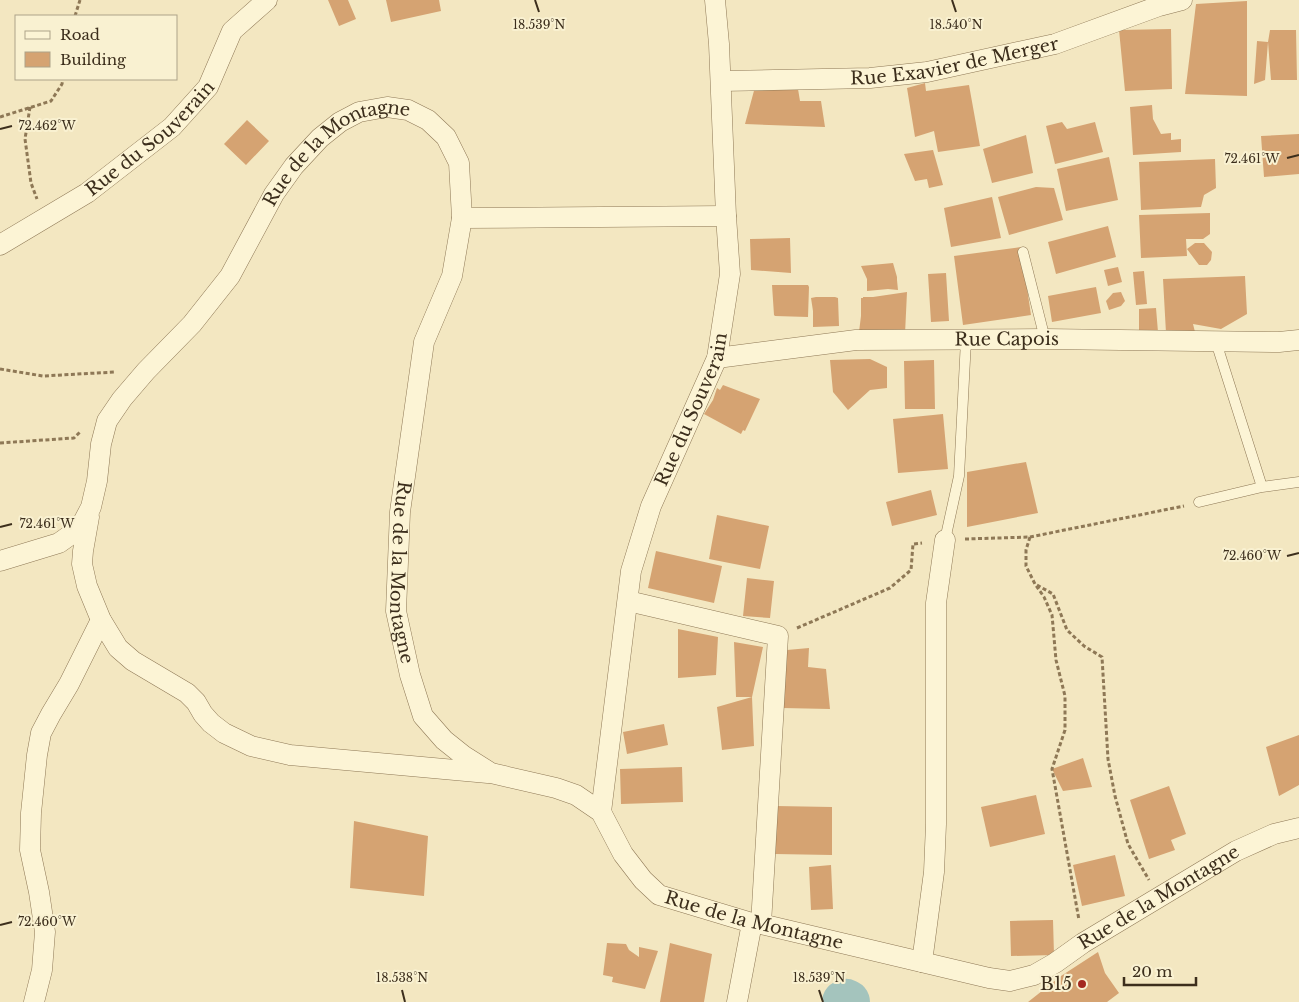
<svg xmlns="http://www.w3.org/2000/svg" width="1299" height="1002" viewBox="0 0 1299 1002" font-family="'Libre Baskerville',serif">
  <rect width="100%" height="100%" fill="#f3e7c1"/>
  <g fill="none" stroke-linecap="round" stroke-linejoin="round">
    <path stroke="#a4c4bd" stroke-width="44" d="M844 1002 846 1001 848 1002"/>
  </g>
  <path fill="#d5a372" d="M328 0H348L356 19 339 26Z
    M386 0H439L441 11 391 22Z
    M1247 1V96L1185 94 1196 4Z
    M1171 29 1172 89 1125 91 1119 30Z
    M1270 30H1296L1297 80H1271L1268 42Z
    M1257 41 1268 42 1265 80 1254 84Z
    M925 83 926 91 969 85 980 146 938 152 934 131 915 137 907 88Z
    M755 87 798 89 800 101H821L825 127 745 124Z
    M1152 105 1153 119 1161 134 1171 133V140L1181 139V152L1133 155 1130 107Z
    M247 120 269 141 246 165 224 144Z
    M1062 122 1067 129 1095 122 1103 152 1055 164 1046 126Z
    M1299 134V174L1264 177 1261 136Z
    M1026 135 1033 173 992 183 983 149Z
    M933 150 943 185 929 188 927 179 915 181 904 154Z
    M1109 157 1118 200 1066 211 1057 169Z
    M1215 159 1216 188 1204 195 1201 207 1141 210 1139 162Z
    M1036 187 1054 188 1063 220 1009 235 998 197Z
    M992 197 1001 238 951 247 944 208Z
    M1210 213V234L1203 239H1186L1187 256 1141 258 1139 215Z
    M1108 226 1116 257 1056 274 1048 242Z
    M790 238 791 273 751 270 750 239Z
    M1195 243H1204L1212 252 1211 260 1207 265H1199L1187 249Z
    M1021 247 1031 315 963 325 954 256Z
    M893 263 897 277V280L898 290 888 289 867 291V279L861 266Z
    M1118 267 1122 282 1108 286 1104 270Z
    M1144 271 1147 304 1136 305 1133 272Z
    M946 273 949 321 931 322 928 274Z
    M1245 276 1247 314 1221 329 1193 324 1195 332 1166 333 1163 279Z
    M772 285H808L809 287 808 317 775 316 774 315Z
    M1096 287 1101 313 1052 322 1048 296Z
    M907 292 905 334 859 332 861 316V298H863V297H873Z
    M1121 292 1125 301 1121 306 1109 310 1106 301 1113 293Z
    M816 297H835L838 298 839 326 813 327V311L811 298Z
    M1156 308 1158 332 1139 333V309Z
    M870 359 887 367V388L870 390 848 410 833 392 830 360Z
    M934 360 935 409H905L904 361Z
    M723 385 760 399 745 431 743 430 741 434 704 414 713 400 717 388 720 390Z
    M943 414 948 469 898 473 893 419Z
    M1026 462 1038 513 967 527V472Z
    M931 490 937 515 892 526 886 502Z
    M717 515 769 526 760 569 709 559Z
    M656 551 722 566 714 603 648 588Z
    M747 578 774 581 770 618 743 616Z
    M678 629 718 637 716 675 678 678Z
    M734 642 763 647 752 697H736Z
    M809 648 808 667 826 669 830 709 783 708 787 650Z
    M752 697 754 746 722 750 717 707Z
    M664 724 668 745 627 754 623 732Z
    M1299 735V785L1279 796 1266 747Z
    M1083 758 1092 787 1063 791 1052 769Z
    M682 767 683 802 621 804 620 769Z
    M1169 786 1186 834 1171 840 1175 850 1149 859 1130 800Z
    M1036 795 1045 834 990 847 981 807Z
    M776 806 832 807V855L775 854Z
    M354 821 428 836 424 896 350 888Z
    M1115 855 1125 896 1082 906 1073 865Z
    M831 865 833 909 811 910 809 867Z
    M1053 920 1054 955 1011 956 1010 921Z
    M607 943 626 944 629 950 639 957V947L658 951 645 989 612 982 613 977 603 975Z
    M670 943 712 954 704 1002H660Z
    M1098 952 1105 973 1119 993 1107 1002H1028L1061 976Z"/>
  <g fill="none" stroke-linecap="round" stroke-linejoin="round">
    <defs>
      <path id="lane" d="M1023 252 1045 339
        M1216 342 1262 487 1299 482
        M1199 502 1262 487
        M945 540 959 476 966 340"/>
      <g id="street">
        <path id="s1" d="M721 81 870 78 927 72 1055 44 1159 6 1182 0"/>
        <path d="M462 218 726 216"/>
        <path id="s2" d="M0 245 87 193 172 127 208 87 232 31 267 0"/>
        <path id="s3" d="M717 358 856 340 1045 339 1279 342 1299 340"/>
        <path d="M89 517 83 551 82 564 87 586 101 620 118 648 133 661 187 693 196 702 203 714 211 723 224 733 251 746 290 755 488 773"/>
        <path id="s4" d="M0 561 59 543 80 528 91 507 97 481 101 444 107 421 122 399 146 371 192 324 230 276 274 194 294 166 320 138 340 122 359 112 387 107 408 110 428 120 446 137 459 163 462 218 452 276 424 342 400 512 396 611 410 675 423 716 444 740 464 756 491 773 556 788 576 795 601 812 623 854 643 880 659 895 752 923 761 924 989 978 1010 981 1034 975 1055 963 1083 943 1236 851 1274 834 1299 828"/>
        <path d="M628 601 778 636 761 924"/>
        <path id="s5" d="M601 812 631 571 651 506 717 358 730 274 726 216 719 44 715 0"/>
        <path d="M922 962 934 872 936 824V603L945 540"/>
        <path d="M34 1002 42 970 45 932 39 892 30 850 31 813 37 755 41 733 51 714 69 684 101 620"/>
        <path d="M737 1002 752 923"/>
      </g>
    </defs>
    <use href="#lane" stroke="#8e7856" stroke-width="11"/>
    <use href="#street" stroke="#8e7856" stroke-width="21"/>
    <path stroke="#8e7856" stroke-width="3" stroke-dasharray="4 2.5" stroke-linecap="butt" d="M75 16 80 0
      M30 107 25 139 31 183 37 199
      M0 117 51 101 62 84 63 79
      M0 369 43 376 115 372
      M0 443 74 438 81 431
      M1030 537 1026 550V566L1035 584 1044 597 1052 615 1056 660 1065 696V730L1052 769 1079 920
      M965 539 1030 537 1184 506
      M1037 585 1053 594 1067 630 1084 646 1102 657 1108 759 1115 796 1128 844 1149 880
      M797 628 890 588 911 570 913 544 922 543"/>
    <use href="#lane" stroke="#fcf4d5" stroke-width="10"/>
    <use href="#street" stroke="#fcf4d5" stroke-width="20"/>
  </g>
  <path fill="none" stroke="#3c2e1c" stroke-width="2" d="M535 0 539 12M952 0 956 12M0 129 12 126M1287 158 1299 155M0 527 12 524M1287 556 1299 553M0 925 12 922M402 990 405 1002M819 990 823 1002"/>
  <circle fill="#a4281f" stroke="#f9f1d1" stroke-width="2" cx="1082" cy="984" r="5"/>
  <g text-anchor="middle" dominant-baseline="central" stroke-width="4" stroke-linejoin="round" paint-order="stroke">
    <g font-size="18" fill="#3c2e1c" stroke="#f9f1d1">
      <text stroke="none"><textPath href="#s1" startOffset="235">Rue Exavier de Merger</textPath></text>
      <text stroke="none"><textPath href="#s2" startOffset="185">Rue du Souverain</textPath></text>
      <text stroke="none"><textPath href="#s4" startOffset="562">Rue de la Montagne</textPath></text>
      <text stroke="none"><textPath href="#s3" startOffset="291">Rue Capois</textPath></text>
      <text stroke="none"><textPath href="#s5" startOffset="416">Rue du Souverain</textPath></text>
      <text stroke="none"><textPath href="#s4" startOffset="1146">Rue de la Montagne</textPath></text>
      <text stroke="none"><textPath href="#s4" startOffset="2136">Rue de la Montagne</textPath></text>
      <text stroke="none"><textPath href="#s4" startOffset="1701">Rue de la Montagne</textPath></text>
    </g>
    <g font-size="18" fill="#3c2e1c" stroke="#f9f1d1" text-anchor="end">
      <text x="1072" y="984">B15</text>
    </g>
  </g>
  <g font-size="12" text-anchor="middle" fill="#3c2e1c" stroke="#f9f1d1" stroke-width="4" stroke-linejoin="round" paint-order="stroke">
    <text x="539" y="29">18.539°N</text>
    <text x="956" y="29">18.540°N</text>
    <text x="47" y="130">72.462°W</text>
    <text x="1252" y="163">72.461°W</text>
    <text x="47" y="528">72.461°W</text>
    <text x="1252" y="560">72.460°W</text>
    <text x="47" y="926">72.460°W</text>
    <text x="402" y="982">18.538°N</text>
    <text x="819" y="982">18.539°N</text>
  </g>
  <rect x="15" y="15" width="162" height="65" fill="#f9f1d1" stroke="#ada389"/>
  <rect x="25" y="31" width="25" height="8" fill="#fcf4d5" stroke="#ada389"/>
  <text x="60" y="40" font-size="15" fill="#3c2e1c">Road</text>
  <rect x="25" y="52" width="25" height="15" fill="#d5a372" stroke="#ada389"/>
  <text x="60" y="65" font-size="15" fill="#3c2e1c">Building</text>
  <path d="M1124 977v8h72v-8" fill="none" stroke="#3c2e1c" stroke-width="2.5"/>
  <text x="1132" y="977" font-size="15" fill="#3c2e1c" stroke="#f9f1d1" stroke-width="4" paint-order="stroke">20 m</text>
</svg>
